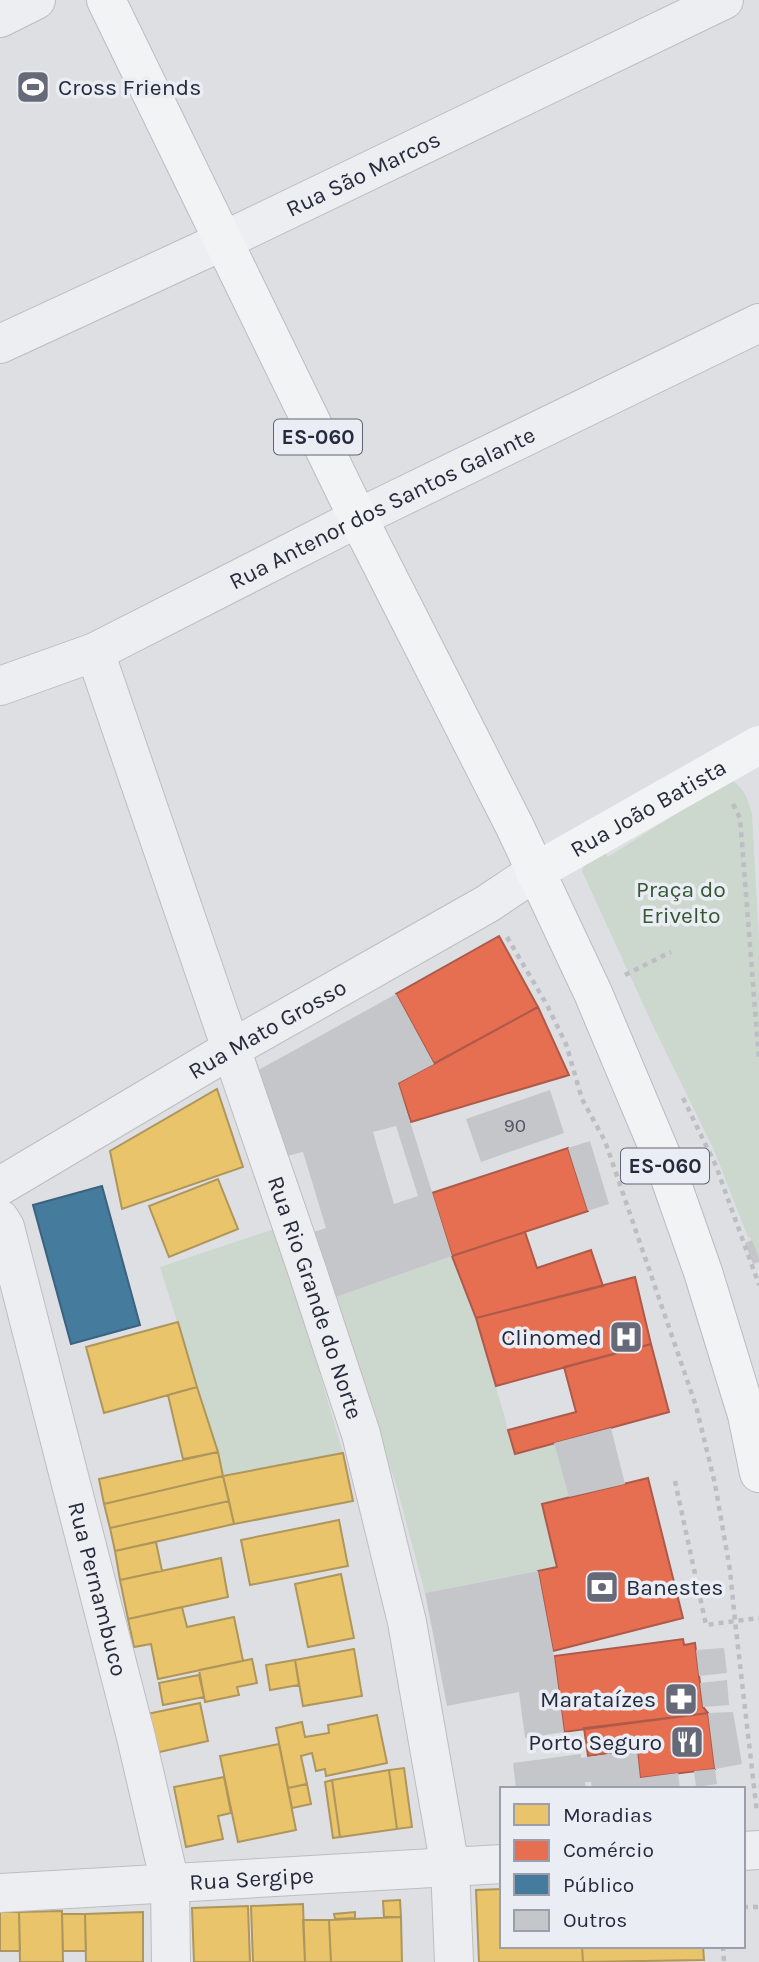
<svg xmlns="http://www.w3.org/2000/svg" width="759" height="1962" viewBox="0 0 759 1962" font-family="Karla,sans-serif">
  <rect width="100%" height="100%" fill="#dedfe3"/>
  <path fill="#ccd7ce" d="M733 781C745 790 748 799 752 814L759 942V1258L750 1237H748L714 1150 654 1028 582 871 585 863 604 849 608 857 704 796Z
    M277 1228 343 1453 223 1476 218 1452 160 1267Z
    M452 1256 476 1318 515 1453 554 1443 569 1497 542 1505 557 1567 425 1593 397 1488 333 1298Z"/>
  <path fill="#e9c46a" stroke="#ae965c" stroke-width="2" d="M217 1089 243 1167 122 1209 110 1151Z
    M218 1179 238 1229 169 1257 149 1206Z
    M178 1322 197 1387 104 1413 86 1347Z
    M197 1387 218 1452 183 1459 168 1395Z
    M218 1452 223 1476 104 1504 99 1479Z
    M343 1453 353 1501 234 1524 223 1476Z
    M223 1476 229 1501 110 1528 104 1504Z
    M229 1501 234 1524 115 1551 110 1528Z
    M339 1520 348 1566 250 1585 241 1540Z
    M156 1542 162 1571 120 1580 115 1551Z
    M221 1558 228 1597 128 1619 120 1580Z
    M341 1574 354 1638 308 1647 295 1584Z
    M182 1607 187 1627 234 1617 243 1661 158 1679 151 1644 134 1647 128 1619Z
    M354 1649 362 1696 303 1706 295 1660Z
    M252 1659 257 1683 237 1687 239 1695 205 1702 199 1670Z
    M295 1660 299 1685 270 1690 266 1665Z
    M199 1675 204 1697 163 1705 159 1683Z
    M200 1703 208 1741 155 1753 147 1714Z
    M377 1715 387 1763 326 1776 325 1769 316 1771 312 1753 301 1756 307 1784 288 1788 276 1728 302 1722 305 1737 329 1733 328 1725Z
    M279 1744 296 1830 238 1842 220 1756Z
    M404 1768 412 1827 397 1829 389 1770Z
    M389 1770 397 1829 340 1837 332 1780Z
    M224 1777 231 1813 218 1816 223 1839 186 1847 174 1787Z
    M332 1780 340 1837 333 1838 325 1782Z
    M307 1784 311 1804 292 1808 288 1788Z
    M502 1889V1946H582L583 1962H479L476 1890Z
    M400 1900 401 1917H384L383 1901Z
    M303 1904 305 1962H253L251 1906Z
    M248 1906 250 1962H194L192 1908Z
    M62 1911 63 1962H20L19 1912Z
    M0 1912H19L20 1951H0Z
    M143 1912V1962H86L85 1914Z
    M355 1912V1918L335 1919 334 1914Z
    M62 1914H85L86 1951H63Z
    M401 1917 402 1962H331L329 1920Z
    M303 1920H329L331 1962H305Z
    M582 1946H703L704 1960 583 1962Z"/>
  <path fill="#e76f51" stroke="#ad5a4b" stroke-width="2" d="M499 936 538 1007 434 1064 396 994Z
    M538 1007 569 1075 411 1122 398 1083Z
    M568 1148 588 1211 452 1256 432 1193Z
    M525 1232 537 1268 591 1250 603 1286 476 1318 452 1256Z
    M635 1277 651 1344 496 1386 476 1318Z
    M651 1344 669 1412 515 1454 508 1430 576 1412 564 1367Z
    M648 1478 683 1618 553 1651 538 1571 557 1567 542 1504Z
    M683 1639 684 1645 695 1643 703 1707 708 1713 564 1732 554 1656Z
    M708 1713 715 1769 640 1778 637 1750 588 1756 584 1728Z"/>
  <path fill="#457b9d" stroke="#3b6380" stroke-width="2" d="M102 1186 140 1325 71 1344 33 1205Z"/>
  <path fill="#c4c6ca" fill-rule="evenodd" d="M396 994 434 1064 398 1083 452 1256 333 1298 311 1233 326 1228 303 1152 283 1157 253 1073ZM396 1126 418 1196 394 1204 373 1132Z
    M550 1090 564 1133 481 1162 466 1119Z
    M590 1141 609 1204 588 1211 568 1148Z
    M752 1240 759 1258V1262L753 1264 745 1243Z
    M611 1428 625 1484 569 1497 554 1443Z
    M538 1571 554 1656 564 1732 525 1738 519 1692 447 1706 425 1593Z
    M724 1648 727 1673 699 1676 696 1650Z
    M727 1680 729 1705 703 1707 700 1683Z
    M733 1712 742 1764 715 1769 717 1784 696 1787 694 1771 715 1769 708 1713Z
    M637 1750 640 1778 678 1773 680 1789H592L591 1782H585L586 1789H516L513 1763 581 1754V1758Z"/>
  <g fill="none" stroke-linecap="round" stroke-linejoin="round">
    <defs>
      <g id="street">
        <path d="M0 18 36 0"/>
        <path id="s1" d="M0 344 223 241 724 0"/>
        <path id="s2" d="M95 652 307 1270 361 1434 407 1622 450 1867 454 1962"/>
        <path id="s3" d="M0 686 95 652 358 518 759 323"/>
        <path id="s4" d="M0 1186 231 1049 487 904 535 872"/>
        <path id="s5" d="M0 1219 5 1227 136 1737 170 1883 171 1962"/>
        <path d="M743 1851 759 1850"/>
        <path id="s6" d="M0 1893 502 1864"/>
      </g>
      <path id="primary" d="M106 0 358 518 515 827 593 993 665 1164 703 1272 747 1415 759 1473"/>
    </defs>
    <use href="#street" stroke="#bcbdc1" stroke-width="40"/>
    <use href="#primary" stroke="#babcc1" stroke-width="40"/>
    <path stroke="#bdbec4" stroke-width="4.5" stroke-dasharray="5 5" stroke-linecap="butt" d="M733 804 740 818 759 1060
      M507 937 547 1005 566 1044 582 1099 605 1141 696 1406 715 1484 730 1570 735 1621 759 1618
      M625 975 671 952
      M683 1098 716 1166 759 1285
      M675 1481 706 1625 735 1621 757 1813
      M743 1907H759
      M723 1946 724 1962"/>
    <use href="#street" stroke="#edeef1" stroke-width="38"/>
    <path stroke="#f2f3f5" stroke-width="38" id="s7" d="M535 872 759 745"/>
    <use href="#primary" stroke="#f2f3f5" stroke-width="38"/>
  </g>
  <defs>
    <symbol id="stadium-square" viewBox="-11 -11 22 22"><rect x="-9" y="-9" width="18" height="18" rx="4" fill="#666977" stroke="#eaedf4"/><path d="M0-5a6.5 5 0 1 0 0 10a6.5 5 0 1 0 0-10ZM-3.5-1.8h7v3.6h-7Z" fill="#fff"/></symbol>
    <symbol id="hospital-square" viewBox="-11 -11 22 22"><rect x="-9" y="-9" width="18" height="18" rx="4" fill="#666977" stroke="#eaedf4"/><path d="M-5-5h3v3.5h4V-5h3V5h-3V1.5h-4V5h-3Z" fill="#fff"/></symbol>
    <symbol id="bank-square" viewBox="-11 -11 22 22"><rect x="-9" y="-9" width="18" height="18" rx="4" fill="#666977" stroke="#eaedf4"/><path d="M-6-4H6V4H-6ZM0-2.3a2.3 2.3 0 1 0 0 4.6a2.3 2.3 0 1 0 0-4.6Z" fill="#fff"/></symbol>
    <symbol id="pharmacy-square" viewBox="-11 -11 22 22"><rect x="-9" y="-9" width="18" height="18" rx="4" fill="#666977" stroke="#eaedf4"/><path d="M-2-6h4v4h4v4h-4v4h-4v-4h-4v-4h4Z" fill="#fff"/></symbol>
    <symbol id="restaurant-square" viewBox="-11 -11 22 22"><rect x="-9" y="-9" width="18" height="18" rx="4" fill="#666977" stroke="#eaedf4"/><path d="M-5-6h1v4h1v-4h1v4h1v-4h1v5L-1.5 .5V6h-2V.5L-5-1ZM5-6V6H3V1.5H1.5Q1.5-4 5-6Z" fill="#fff"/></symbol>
  </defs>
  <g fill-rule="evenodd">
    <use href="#stadium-square" x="14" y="68" width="38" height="38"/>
    <use href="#hospital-square" x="607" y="1318" width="38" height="38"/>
    <use href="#bank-square" x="583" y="1568" width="38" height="38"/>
    <use href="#pharmacy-square" x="662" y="1680" width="38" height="38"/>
    <use href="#restaurant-square" x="668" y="1723" width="38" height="38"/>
  </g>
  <g text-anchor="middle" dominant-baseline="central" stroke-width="7" stroke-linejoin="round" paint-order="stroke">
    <g font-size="19" fill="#4e5262">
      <text x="515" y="1126">90</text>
    </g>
    <g fill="#eaedf4" stroke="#606474" stroke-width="2">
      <rect x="274" y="419.5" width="88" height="35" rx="5"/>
      <rect x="621" y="1148.5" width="88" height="35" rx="5"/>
    </g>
    <g font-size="21" font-weight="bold" fill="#252a3d">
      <text x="318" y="437">ES-060</text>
      <text x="665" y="1166">ES-060</text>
    </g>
    <g font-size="23" fill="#252a3d" stroke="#eaedf4" text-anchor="end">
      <text x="58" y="87" text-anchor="start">Cross Friends</text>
      <text x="602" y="1337">Clinomed</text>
      <text x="626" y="1587" text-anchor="start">Banestes</text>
      <text x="656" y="1699">Marataízes</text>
      <text x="662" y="1742">Porto Seguro</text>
    </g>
    <g font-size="23" fill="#252a3d" stroke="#eaedf4">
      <text stroke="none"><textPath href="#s1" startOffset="401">Rua São Marcos</textPath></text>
      <text stroke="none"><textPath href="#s3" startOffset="422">Rua Antenor dos Santos Galante</textPath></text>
      <text stroke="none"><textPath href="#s7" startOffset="130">Rua João Batista</textPath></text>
      <text stroke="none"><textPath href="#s4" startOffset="310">Rua Mato Grosso</textPath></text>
      <text stroke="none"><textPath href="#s2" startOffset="682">Rua Rio Grande do Norte</textPath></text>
      <text stroke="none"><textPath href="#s5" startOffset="383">Rua Pernambuco</textPath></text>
      <text stroke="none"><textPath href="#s6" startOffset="252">Rua Sergipe</textPath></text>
    </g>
    <g font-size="23" fill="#345932" stroke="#eaedf4">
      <text x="681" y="889">Praça do<tspan x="681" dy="26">Erivelto</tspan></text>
    </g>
  </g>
  <rect x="500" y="1787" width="245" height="161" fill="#eaedf4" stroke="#9b9fab" stroke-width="2"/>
  <rect x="514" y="1804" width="35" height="21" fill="#e9c46a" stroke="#9b9fab" stroke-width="2"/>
  <text x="563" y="1822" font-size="21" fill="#252a3d">Moradias</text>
  <rect x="514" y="1840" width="35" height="21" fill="#e76f51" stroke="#9b9fab" stroke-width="2"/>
  <text x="563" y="1857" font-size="21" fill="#252a3d">Comércio</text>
  <rect x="514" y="1874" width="35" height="21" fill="#457b9d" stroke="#9b9fab" stroke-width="2"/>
  <text x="563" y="1892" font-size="21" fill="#252a3d">Público</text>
  <rect x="514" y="1910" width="35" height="21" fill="#c4c6ca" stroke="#9b9fab" stroke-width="2"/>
  <text x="563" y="1927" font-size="21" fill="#252a3d">Outros</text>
</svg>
